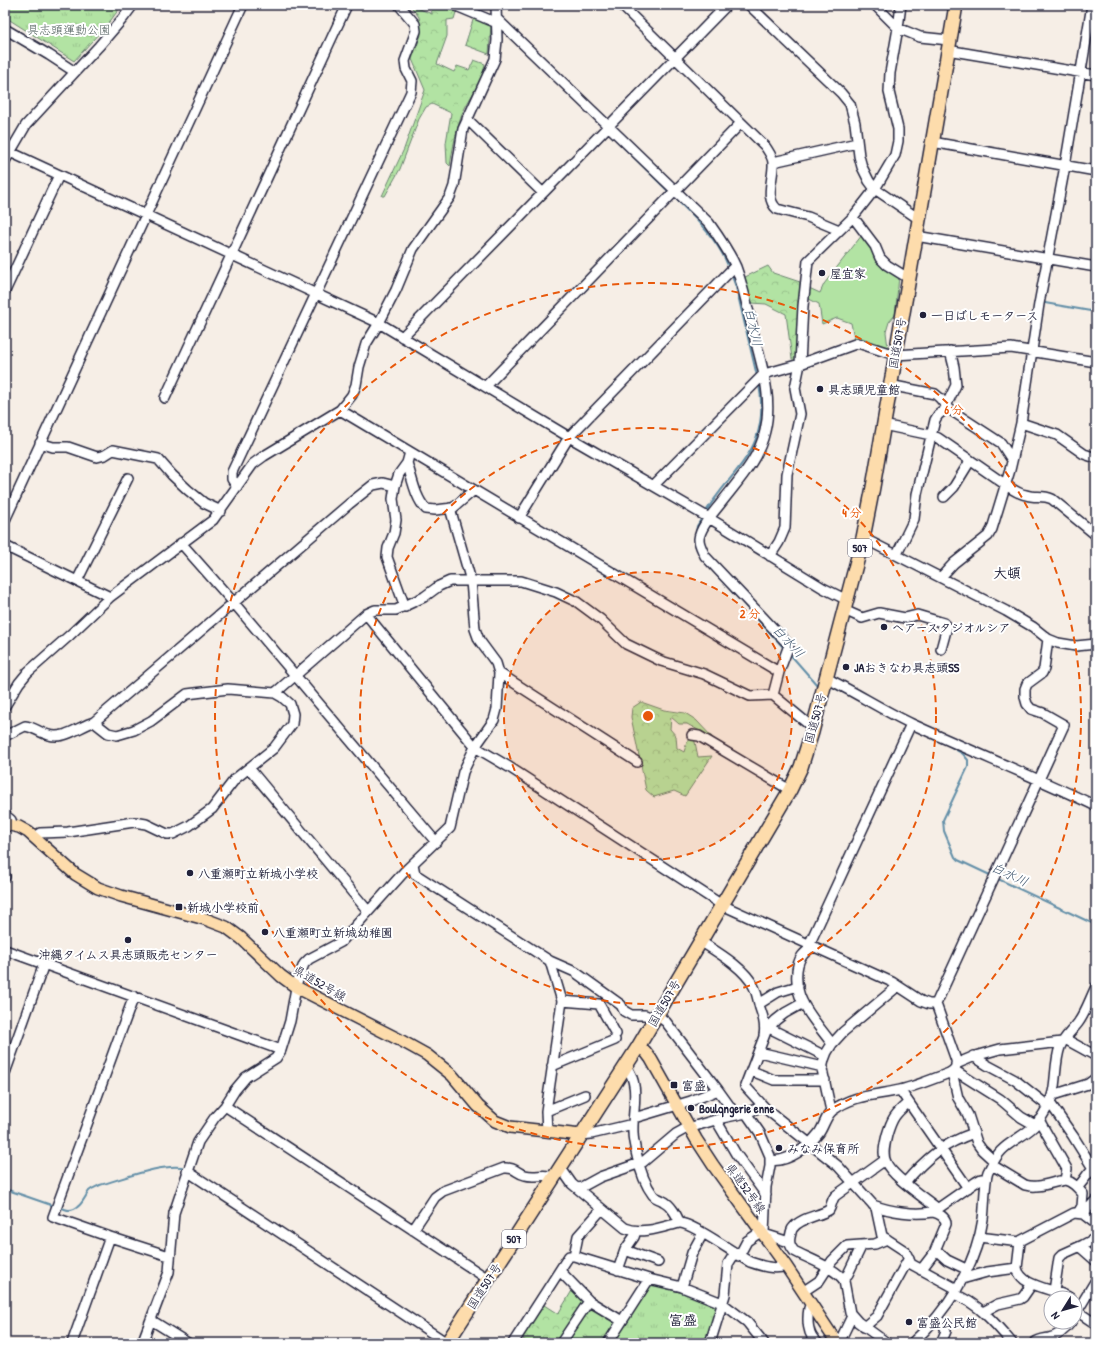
<svg xmlns="http://www.w3.org/2000/svg" width="1101" height="1348" viewBox="0 0 1101 1348" font-family="'Patrick Hand','Klee One',sans-serif">
  <defs>
    <pattern id="forest-crowns" width="20" height="18" patternUnits="userSpaceOnUse"><rect width="20" height="18" fill="#b2e3a3"/><path d="M2 6a3 3 0 1 1 6 0M12 15a3 3 0 1 1 6 0" fill="none" stroke="#99c28d"/></pattern>
    <pattern id="park-tufts" width="24" height="20" patternUnits="userSpaceOnUse"><rect width="24" height="20" fill="#b2e3a3"/><path d="M3 7l-1-3M5 7V3M7 7l1-3M15 17l-1-3M17 17v-4M19 17l1-3" fill="none" stroke="#99c28d"/></pattern>
  </defs>
  <rect width="100%" height="100%" fill="#f6eee6"/>
  <filter id="ink" filterUnits="userSpaceOnUse"><feTurbulence type="fractalNoise" baseFrequency=".025" numOctaves="2"/><feDisplacementMap in="SourceGraphic" scale="8" xChannelSelector="R" yChannelSelector="G"/><feConvolveMatrix kernelMatrix="1 2 1 2 8 2 1 2 1" color-interpolation-filters="sRGB"/></filter>
  <g filter="url(#ink)">
    <path fill="#b2e3a3" stroke="#6a826f" d="M862 235 870 246 875 260 899 277 895 315 889 322 886 332 888 348 854 338 851 323 837 318 822 324 819 304 809 299V288L820 293 824 284Z"/>
    <path fill="url(#forest-crowns)" stroke="#6a826f" d="M410 5 432 14 431 6 430 5H447L457 9 454 19 447 20V36L437 64 454 72 457 66 469 70 474 60 485 64C483 82 470 96 463 112 456 130 453 147 450 166L447 163 446 143 451 113 432 104 426 107 419 119 400 169 385 196H382L404 149 425 90 412 59 421 35 419 17Z
      M474 17 491 25 489 54 465 45Z
      M768 266 773 273 800 282 798 360 792 359 786 314 766 304 752 303 743 278Z
      M641 702 664 710 685 713 696 720 713 738 687 724H679L671 717 670 729 676 736 677 748 684 752 687 742 694 737 698 757 712 756 685 796 674 791 654 797 646 790 631 717 632 708Z
      M573 1289 584 1303 558 1343H529L523 1339V1336L544 1305 558 1314Z
      M589 1305 617 1321 605 1343H564Z"/>
    <path fill="url(#park-tufts)" stroke="#6a826f" d="M5 5H122L111 20 74 61 5 17Z
      M652 1284 689 1295 715 1306 717 1309 706 1343H611L649 1285Z"/>
    <g fill="none" stroke-linecap="round" stroke-linejoin="round">
      <path stroke="#638fa8" stroke-width="2" d="M614 127 639 101
        M610 132 609 133 670 193
        M673 196C694 217 718 239 729 268
        M731 274 736 287 757 376
        M1045 303 1096 312
        M705 513C735 465 771 449 759 384
        M695 540 697 526 702 518
        M697 548 701 557
        M703 560 784 648
        M789 653 817 685
        M833 687 849 695
        M944 743 963 754 968 760V767L943 820 944 831 955 857 958 860 992 876
        M996 878 1096 925
        M5 1189 54 1206
        M60 1207C62 1208 66 1210 69 1210 80 1210 84 1198 89 1191 92 1188 96 1187 100 1185 122 1179 164 1162 186 1168
        M429 1326 443 1335"/>
      <defs>
        <path id="minor" d="M454 5 497 23
          M621 5 765 146C768 151 773 157 773 163 774 178 764 198 777 209L808 217 839 230
          M749 5 841 93 850 104 855 123 859 156 862 167 869 181 875 189 919 219
          M875 5 898 28 920 37 949 40
          M496 18 709 223C719 237 729 251 736 267 744 289 749 312 754 335 762 366 773 399 765 431 759 459 738 481 721 503 714 512 700 527 699 539 699 545 703 551 705 556L789 645 779 672 773 695
          M5 29 49 55 75 72
          M947 50 1096 75
          M467 119 543 193
          M932 142 1096 171
          M10 152 379 323 569 437 709 518 823 588 847 600
          M5 161 26 125 99 46 124 17 133 5
          M773 162 857 143
          M853 217 875 246 880 258 887 265 908 278
          M916 236 1096 267
          M5 291 59 175
          M402 337 727 5
          M889 385 935 394C944 400 944 406 952 411L1001 443 1012 460
          M486 386 741 123
          M165 398 347 5
          M946 406 956 385 954 367 950 351
          M340 410 779 672
          M1021 423 1057 435 1084 454 1096 458
          M883 425 931 435 938 438 1006 485C1012 489 1019 494 1026 495 1035 498 1043 495 1052 499L1096 535
          M40 443 53 447H68L97 457 105 455 113 450 158 459 172 475 188 490 204 503 221 511
          M407 463C412 477 415 498 426 509L435 510 453 508 474 490
          M654 485 764 374 800 364 858 343 895 355 1011 348 1096 362
          M237 487 232 479V472L411 92 412 81 406 69 405 61 416 31 415 24 399 5
          M944 497 954 487 970 461
          M519 518 569 437 735 266
          M5 520 243 5
          M863 538 1006 611 1033 627 1048 639 1058 643 1076 646 1096 644
          M181 543 234 603 436 842
          M5 546 110 597
          M897 554 914 519 917 494 935 420 938 415 947 408
          M770 556 779 542 785 528 787 474 800 414 795 388 800 364 803 306 808 261 853 217 875 189 895 155 898 141V129L889 92 890 73 898 28 901 5
          M941 577 954 563 988 536 992 529 1010 470 1021 423 1039 304 1065 166 1092 5
          M77 581 128 478
          M405 607 387 557 388 548 394 533 396 520 393 499 395 486 399 474 407 463 410 452
          M844 610 862 618 879 613 905 618 917 615 944 623 946 625 947 627 941 649
          M366 614 475 747 509 767 722 905 892 982 921 1001 929 1004H936
          M499 673 637 762
          M826 678C855 692 882 710 912 724 973 752 1035 777 1096 806
          M275 693 366 614 375 610H396L424 597 439 586 450 581H521L556 592 577 602 600 619 626 644 661 661 704 674 750 696 773 695 807 723 814 725
          M5 706 19 683 28 672 70 635 110 597 213 520 253 464 264 456 340 410 352 395 356 385 359 367 366 344 379 323 396 290 413 249 450 197 454 186 463 129 495 59 497 40 496 5
          M692 735 699 736 790 790
          M5 736 25 726C34 727 40 733 49 735 64 740 80 726 94 722L349 504 373 485 383 483 395 486
          M249 768 368 911
          M5 815 11 820 12 825
          M34 837 40 833 68 832 134 822 146 824 167 834H173L189 826 212 809 235 779 274 748 292 724 293 714 290 704 282 697 275 693 228 689 187 694 151 721 134 730 117 735 108 733 94 722
          M413 864 415 874 550 961 575 972 621 1005 624 1011 631 1015H645L655 1019
          M5 876V877
          M700 941C717 952 745 968 754 987 757 993 758 1001 760 1008 763 1016 766 1026 764 1035
          M809 945 911 724
          M813 946C809 949 805 952 802 956 794 967 796 989 802 1001 809 1016 822 1030 832 1044
          M5 950 281 1050
          M134 996 53 1217 110 1237 169 1256
          M562 1001 599 1004
          M803 1003 785 1013 776 1020 767 1029 745 1086 766 1109 838 1166 876 1208 882 1236 905 1251 911 1264 957 1289
          M599 1004 616 1034
          M759 1004 778 992 798 986
          M657 1015 666 1022 718 1090 736 1115
          M769 1028 825 1056
          M1065 1039 1096 1056
          M759 1052 823 1067
          M973 1056 987 1065 1015 1080 1048 1106
          M956 1064 975 1056 1000 1049 1062 1042
          M552 1066 615 1040
          M626 1067C641 1084 632 1111 633 1132 633 1140 635 1148 637 1156 640 1170 644 1183 653 1195 656 1199 659 1198 663 1201 670 1204 678 1216 679 1223
          M954 1070 1000 1099 1021 1117 1035 1125
          M752 1071 774 1080H825
          M952 1072 958 1098 968 1115 977 1143 982 1150 994 1161
          M5 1073 44 964
          M900 1090 968 1188
          M1053 1095 1088 1084 1096 1078
          M908 1103C895 1114 892 1118 887 1135 885 1144 882 1154 886 1162 891 1176 926 1199 938 1209
          M1050 1103 1073 1136 1096 1173
          M225 1106 488 1279
          M546 1111 585 1095
          M831 1111 822 1069 824 1060 827 1052 832 1044 843 1032 898 986
          M746 1113 760 1133 770 1156V1166L766 1187 764 1234 789 1242
          M634 1118 691 1101 718 1090
          M716 1120 736 1154 766 1195
          M1039 1120 1067 1169 1065 1180
          M547 1132 546 1111 562 1001 550 961
          M581 1135 591 1134 633 1124
          M770 1160C788 1163 808 1147 819 1133 824 1126 826 1115 833 1110 855 1094 875 1096 900 1090 916 1086 933 1079 949 1073 955 1070 957 1067 956 1060L936 1004 1064 725 1043 713 1031 709 1027 704 1025 697V689L1027 684 1042 673 1044 669 1048 639
          M885 1160 835 1196C831 1201 832 1205 829 1210 819 1216 800 1218 793 1228 791 1230 791 1234 790 1237 789 1243 790 1246 794 1251 807 1258 838 1269 844 1281L850 1313 858 1322 887 1343
          M992 1165 1025 1185C1039 1189 1051 1182 1065 1180 1073 1182 1077 1187 1083 1194L1082 1206 1078 1213
          M560 1167 572 1184 625 1228C639 1234 657 1229 671 1225 674 1225 677 1223 680 1223 692 1223 737 1255 750 1262 762 1266 774 1270 786 1266
          M187 1171 447 1343
          M905 1183C925 1159 944 1143 974 1133
          M1077 1187C1084 1182 1086 1174 1093 1169
          M578 1189 600 1177 643 1162 676 1134 685 1129 722 1118 746 1113 763 1106
          M873 1205C891 1212 915 1215 933 1212L976 1182 981 1179 986 1180
          M1083 1214 1096 1200
          M413 1230 435 1197 443 1191 504 1168C516 1167 516 1173 525 1175 535 1178 544 1173 554 1177
          M979 1237 1020 1242
          M1080 1247 1096 1261
          M625 1250 658 1262
          M936 1250 947 1260 966 1269
          M574 1256 578 1236 602 1209
          M739 1256 747 1241 762 1231
          M618 1270 625 1250 634 1237 636 1231
          M921 1270 934 1253 946 1224C946 1217 940 1214 933 1212
          M560 1271 589 1301 622 1321
          M843 1279 848 1274 862 1245
          M962 1279 987 1272 1017 1268
          M682 1287 692 1253 703 1233
          M804 1291 819 1281 832 1261 847 1246 875 1244 887 1239
          M1054 1291 1059 1258 1063 1254 1083 1245 1096 1238
          M954 1294C978 1303 996 1324 1012 1343
          M1070 1298C1055 1288 1021 1288 1017 1268L1020 1242 1022 1240 1074 1213 1083 1214 1096 1224
          M813 1306 809 1308C807 1319 807 1336 818 1343
          M983 1312 998 1304 1020 1299 1023 1297 1032 1284
          M1078 1312 1096 1324
          M1075 1315 1096 1280
          M937 1318 944 1325 946 1331 941 1343
          M151 1320 188 1343
          M864 1327 877 1316 909 1258
          M72 1343 110 1237
          M142 1343 169 1272 174 1213 198 1142 215 1117 225 1106 235 1090 246 1077 276 1058 281 1050 290 1021 297 982 304 964 309 959 341 942 405 871 450 828 463 772 475 747 494 720 497 709 499 673 496 663 479 640 475 629 471 581 450 508
          M513 1343 569 1256H574L649 1279 682 1287 722 1303 747 1322 764 1343
          M561 1343 589 1301
          M608 1343 649 1279
          M710 1343 725 1295 728 1264 735 1253
          M839 1343 852 1316
          M912 1343C947 1312 976 1266 983 1219 985 1206 984 1183 988 1172 992 1165 995 1157 1001 1151 1011 1140 1027 1135 1037 1123 1041 1119 1044 1113 1047 1108 1058 1090 1053 1067 1060 1047 1064 1037 1072 1031 1078 1023 1086 1012 1090 999 1096 987
          M1034 1343C1039 1339 1043 1339 1049 1338 1059 1336 1065 1330 1071 1322"/>
        <path id="major" d="M5 824 19 827 28 832 75 874 98 888 121 896 205 919 226 927 241 938 281 976 296 987 400 1040 427 1055 452 1075 478 1106 495 1121 510 1127 581 1135
          M638 1047 645 1051 651 1059 696 1139 713 1165 786 1266 837 1343"/>
        <path id="highway" d="M447 1343 638 1047 790 790 801 767 812 732 863 538 873 487 956 5"/>
      </defs>
      <use href="#minor" stroke="#22223b" stroke-width="12"/>
      <use href="#major" stroke="#22223b" stroke-width="14"/>
      <use href="#highway" stroke="#22223b" stroke-width="16"/>
      <use href="#minor" stroke="#fff" stroke-width="9"/>
      <use href="#major" stroke="#fddcac" stroke-width="11"/>
      <use href="#highway" stroke="#fddcac" stroke-width="13"/>
    </g>
  </g>
  <circle cx="648" cy="716" r="144" fill="#e8590c" fill-opacity=".12"/>
  <g fill="none" stroke="#e8590c" stroke-width="2" stroke-dasharray="7 5">
    <circle cx="648" cy="716" r="144"/>
    <circle cx="648" cy="716" r="288"/>
    <circle cx="648" cy="716" r="433"/>
  </g>
  <g fill="#22223b" stroke="#fff" stroke-width="1.5">
    <circle cx="822" cy="273" r="4"/>
    <circle cx="923" cy="315" r="4"/>
    <circle cx="820" cy="389" r="4"/>
    <circle cx="884" cy="627" r="4"/>
    <circle cx="846" cy="667" r="4"/>
    <circle cx="190" cy="873" r="4"/>
    <rect x="175" y="903" width="8" height="8" rx="2"/>
    <circle cx="265" cy="932" r="4"/>
    <circle cx="128" cy="940" r="4"/>
    <rect x="670" y="1081" width="8" height="8" rx="2"/>
    <circle cx="691" cy="1108" r="4"/>
    <circle cx="779" cy="1148" r="4"/>
    <circle cx="909" cy="1322" r="4"/>
  </g>
  <g text-anchor="middle" dominant-baseline="central" stroke-width="4" stroke-linejoin="round" paint-order="stroke">
    <g fill="#fff" stroke="#646476" stroke-width="1">
      <rect x="848" y="539" width="24" height="18" rx="3"/>
      <rect x="502" y="1230" width="24" height="18" rx="3"/>
    </g>
    <g font-size="11" font-weight="bold" fill="#22223b">
      <text x="860" y="548">507</text>
      <text x="514" y="1239">507</text>
    </g>
    <g font-size="12" fill="#4d5c5a" stroke="#fff">
      <text x="69" y="29">具志頭運動公園</text>
    </g>
    <g font-size="12" font-weight="bold" fill="#22223b" stroke="#fff" text-anchor="start">
      <text x="830" y="273">屋宜家</text>
      <text x="931" y="315">一日ばしモータース</text>
      <text x="828" y="389">具志頭児童館</text>
      <text x="892" y="627">ヘアースタジオルシア</text>
      <text x="854" y="667">JAおきなわ具志頭SS</text>
      <text x="198" y="873">八重瀬町立新城小学校</text>
      <text x="187" y="907">新城小学校前</text>
      <text x="273" y="932">八重瀬町立新城幼稚園</text>
      <text x="128" y="954" text-anchor="middle">沖縄タイムス具志頭販売センター</text>
      <text x="682" y="1085">富盛</text>
      <text x="699" y="1108">Boulqngerie enne</text>
      <text x="787" y="1148">みなみ保育所</text>
      <text x="917" y="1322">富盛公民館</text>
    </g>
    <g font-size="12" fill="#22223b" stroke="#fff">
      <text transform="translate(897 343) rotate(-80)">国道507号</text>
      <text transform="translate(815 718) rotate(-75)">国道507号</text>
      <text transform="translate(320 983) rotate(30)">県道52号線</text>
      <text transform="translate(664 1003) rotate(-60)">国道507号</text>
      <text transform="translate(746 1188) rotate(54)">県道52号線</text>
      <text transform="translate(484 1286) rotate(-57)">国道507号</text>
    </g>
    <g font-size="13" font-style="italic" fill="#435971" stroke="#fff">
      <text transform="translate(754 327) rotate(77)">白水川</text>
      <text transform="translate(789 641) rotate(47)">白水川</text>
      <text transform="translate(1010 874) rotate(25)">白水川</text>
    </g>
    <g font-size="14" font-weight="bold" fill="#22223b" stroke="#fff">
      <text x="1007" y="572">大頓</text>
      <text x="683" y="1319">富盛</text>
    </g>
  </g>
  <circle cx="648" cy="716" r="6" fill="#e8590c" stroke="#fff" stroke-width="2"/>
  <g font-size="12" text-anchor="middle" font-weight="bold" fill="#e8590c" stroke="#fff" stroke-width="4" stroke-linejoin="round" paint-order="stroke">
    <text x="954" y="414">6 分</text>
    <text x="852" y="517">4 分</text>
    <text x="750" y="618">2 分</text>
  </g>
  <rect width="1101" height="1348" fill="none" stroke="#fff" stroke-width="20"/>
  <rect x="10" y="10" width="1081" height="1328" fill="none" stroke="#22223b" stroke-width="1.5" filter="url(#ink)"/>
  <g transform="translate(1063 1310) rotate(233)"><circle r="19" fill="#ffffff" stroke="#a7a7b1"/>
  <path d="M0-3L7 15L0 10L-7 15Z" fill="#22223b"/>
  <text y="-6" font-size="11" font-weight="bold" text-anchor="middle" fill="#22223b">N</text>
  </g>
</svg>
